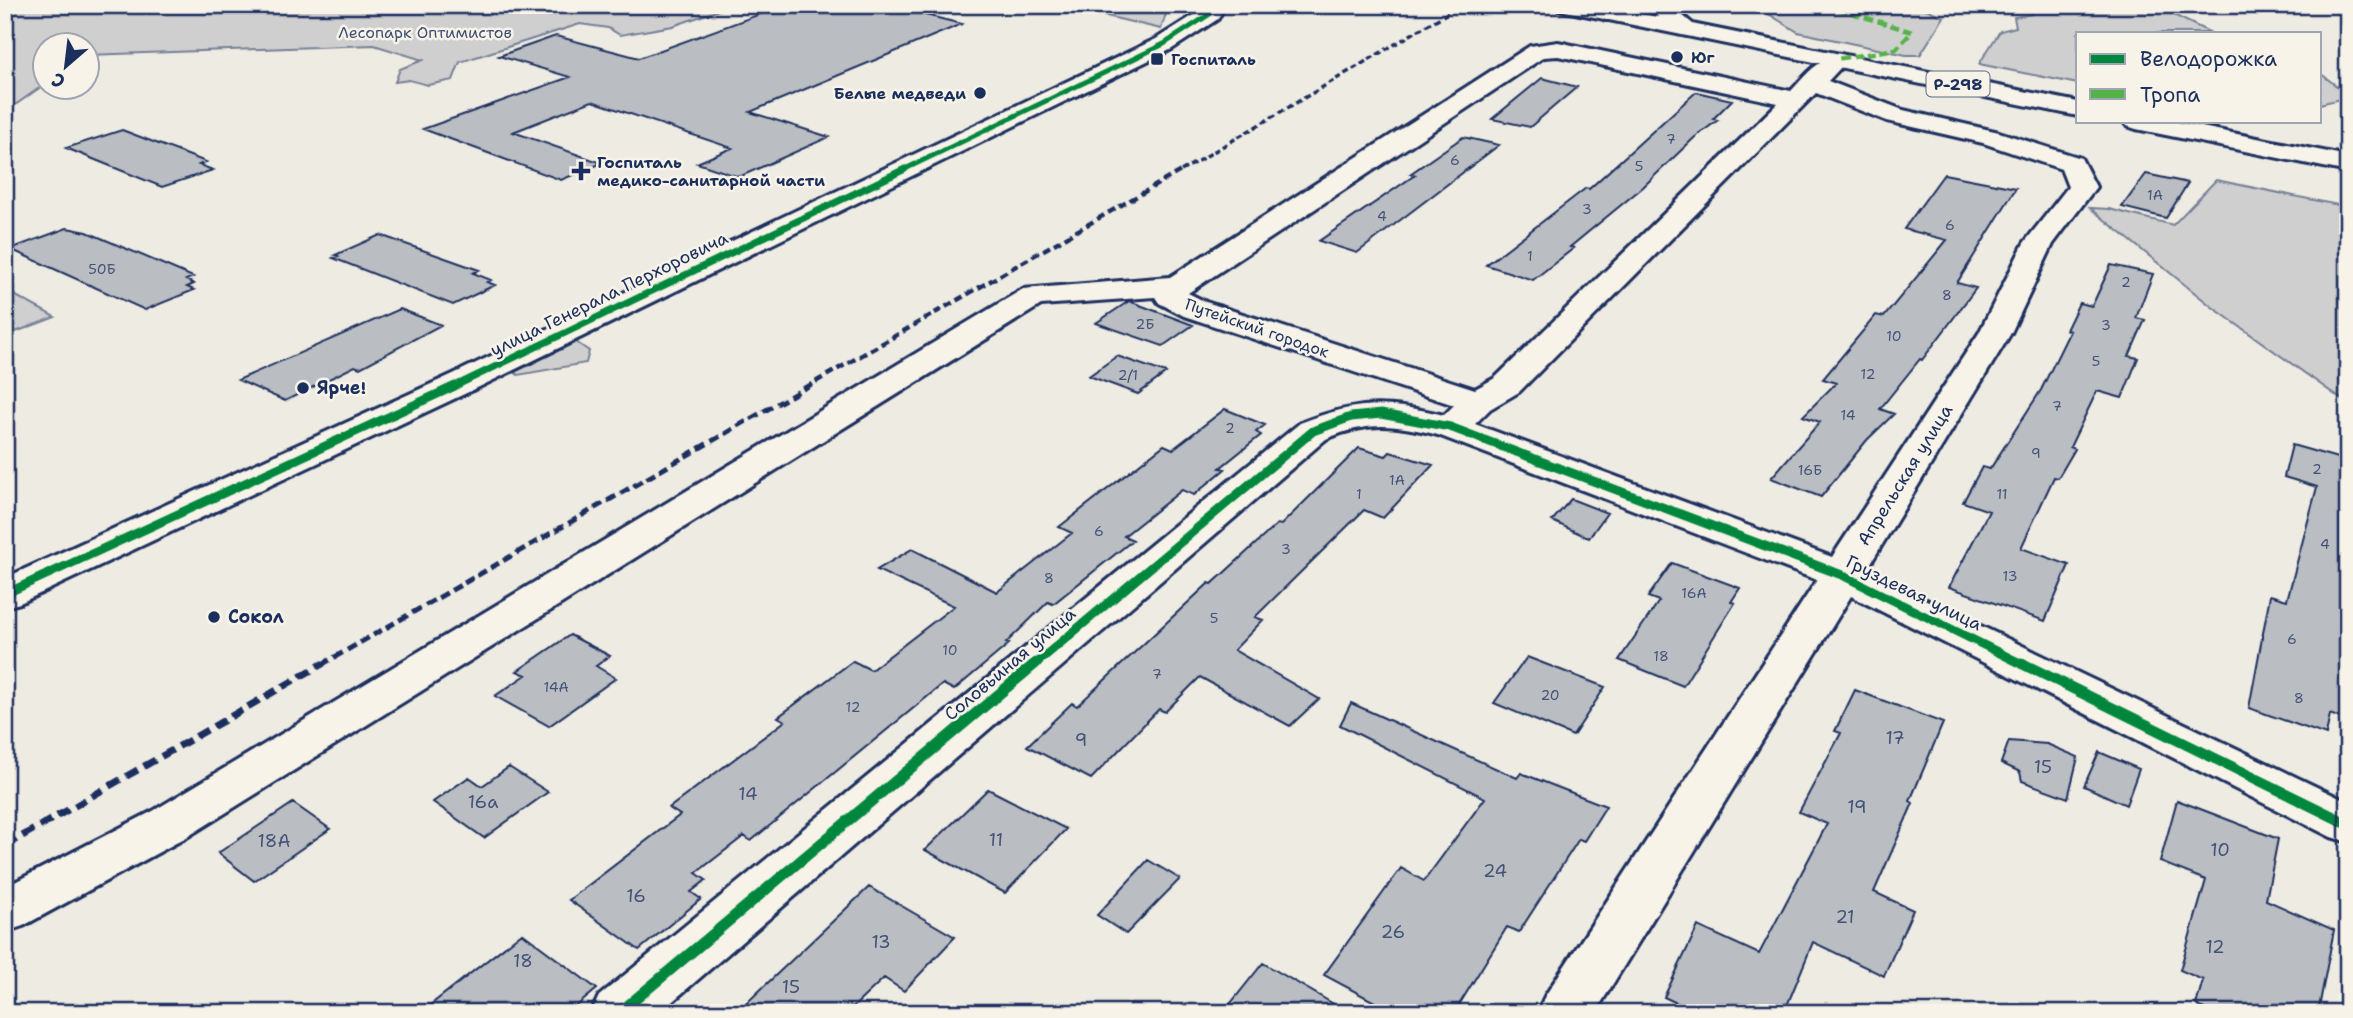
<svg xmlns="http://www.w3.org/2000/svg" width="2353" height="1018" viewBox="0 0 2353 1018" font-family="'Shantell Sans',sans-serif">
  <rect width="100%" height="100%" fill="#eeebe2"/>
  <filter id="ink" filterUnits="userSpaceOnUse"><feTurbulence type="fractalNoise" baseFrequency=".0143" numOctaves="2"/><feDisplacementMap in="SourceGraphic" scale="14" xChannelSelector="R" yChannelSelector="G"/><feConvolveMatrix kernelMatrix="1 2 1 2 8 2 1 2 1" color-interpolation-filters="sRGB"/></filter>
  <g filter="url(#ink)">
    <path fill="#cfcfcf" stroke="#757f96" stroke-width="2" d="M5 5H733L673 26 620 35 608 28 580 24 460 62 453 80 428 85 409 80 395 82 400 69 423 60 374 45 88 55V46H46L45 84 5 112Z
      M996 5H1169L1161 29 1081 10Z
      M1754 5H1933L1924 8 1944 17 1920 55H1906L1798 32Z
      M2022 5H2153L2211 33H2078V84L1979 64 2000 31 2016 27 2014 17 2032 14Z
      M2320 73 2348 95V97L2320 104Z
      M2216 180 2348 207V404L2211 306 2090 208 2109 209 2173 225Z
      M5 290 55 317 5 336Z
      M576 342 589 351 586 363 518 375 510 369 556 347Z"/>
    <path fill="#babdc2" stroke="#1b2f5e" stroke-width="2" d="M785 5H885L962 24 750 112 829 137 739 177 697 163 732 148 592 101 513 132 602 163 561 180 423 129 570 77 499 56 556 36 639 58Z
      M1542 78 1577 87 1530 127 1492 119Z
      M1696 92 1732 100 1713 119 1718 120 1694 138 1643 187 1570 247 1574 248 1533 280 1486 265 1586 188 1589 189Z
      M122 130 206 162 199 165 213 170 162 187 66 148Z
      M1463 137 1499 145 1357 253 1319 241 1415 175 1410 174Z
      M1944 174 2016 188 1957 283 1976 288 1922 360 1920 359 1880 409 1894 414 1867 440 1821 497 1771 478 1820 422 1803 416 1836 383 1823 379 1876 315 1884 317 1947 240 1904 229Z
      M2146 174 2188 183 2166 218 2122 207Z
      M67 228 87 232 193 277 186 280 194 284 187 287 194 290 145 310 10 249Z
      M380 235 479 270 473 273 491 280 487 282 495 285 453 305 333 258 338 256 335 255Z
      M2111 265 2153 274 2136 318 2145 320 2129 356 2138 358 2122 398 2097 391 2070 447 2075 449 2058 478 2054 477 2021 548 2069 565 2045 621 1949 587 1989 511 1963 502 1982 467 1990 469 2041 390 2070 331 2066 330 2079 303 2092 306Z
      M1129 301 1193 325 1163 346 1096 323Z
      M400 309 441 325 360 368 355 366 285 401 238 380Z
      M1117 356 1166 373 1138 394 1089 376Z
      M1225 409 1265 425 1256 432 1261 435 1220 468 1225 469 1194 495 1182 490 1124 536 1133 540 1053 604 1048 602 1006 643 1009 644 954 690 943 684 751 841 744 836 696 873 706 880 691 892 701 899 639 950 569 900 680 815 669 808 785 721 778 717 853 661 871 670 954 606 877 570 912 549 997 592 1072 533 1059 527 1164 445 1173 449Z
      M2292 445 2348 461V721L2330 714 2326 735 2249 708 2270 595 2287 600 2317 487 2284 477Z
      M1359 448 1386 456 1390 452 1433 465 1383 518 1364 510 1255 617 1263 620 1234 650 1319 699 1290 726 1200 677 1165 712 1159 709 1091 779 1027 746 1072 703 1077 706 1209 583 1212 584 1277 524 1281 525Z
      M1571 499 1607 513 1589 538 1552 521Z
      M1672 563 1740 588 1731 602 1735 603 1683 686 1619 660 1659 601 1648 597Z
      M570 635 610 656 596 666 616 678 549 726 495 696 526 675 517 671Z
      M1527 657 1605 687 1573 736 1494 703Z
      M1855 690 1943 723 1910 801 1913 803 1874 892 1913 910 1884 976 1813 942 1784 1013H1698L1664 997 1698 926 1759 954 1827 824 1799 812 1841 733 1835 731Z
      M1351 703 1517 778 1521 773 1606 806 1584 841 1579 839 1519 932 1507 927 1454 1013H1395L1324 975 1401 868 1424 881 1485 798 1340 725Z
      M2009 741 2047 744 2078 757 2068 798 2022 781 2020 772 2001 763Z
      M2099 752 2139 769 2126 805 2084 786Z
      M509 767 548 792 484 838 433 802 469 777 482 786Z
      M988 789 1066 829 1005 893 925 850Z
      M2177 800 2278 839 2266 900 2334 930 2318 1013H2212L2196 1005 2203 980 2180 970 2206 880 2160 862Z
      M293 803 330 829 254 881 218 853Z
      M1148 860 1180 879 1126 934 1097 915Z
      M869 887 955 937 904 991 884 978 847 1013H736Z
      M522 933 597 989 568 1013H420Z
      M1263 963 1349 1013H1223Z"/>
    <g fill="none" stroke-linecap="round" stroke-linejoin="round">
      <defs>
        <path id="minor" d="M1204 5H1225L1218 19 1172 49 475 389 20 603 5 607V578L451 375 1156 39 1202 10Z
          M1613 5H1638L1621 20H1605L1602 15Z
          M1649 5H1670L1700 30 1697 35C1677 40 1659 20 1649 5Z
          M1558 42 1791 91C1804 78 1819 55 1839 60L1843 65 1828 81 1903 110 1999 132 2081 158 2096 187 2053 244 2011 333 1866 571 2348 802V842L2331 837 1851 596 1595 1013H1537L1545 996 1817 580 1438 435C1394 424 1368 421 1326 439L659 1013H591L599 996 1300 423C1357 401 1385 401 1444 415L1454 405 1184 316 1159 303 1155 297 1041 305 187 837 23 926 5 932V887L153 811 1023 289 1170 277 1530 46ZM1558 56 1778 103 1495 378 1475 389 1206 302 1188 293 1544 57ZM1816 93 1887 121 1983 143 2061 169 2068 187 2024 243 1979 333 1832 557 1475 424 1490 409 1519 392Z"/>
        <path id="highway" d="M1555 5H1598L2078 102V116L1565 11 1558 9Z
          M2123 121H2172L2348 156V172L2136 129 2127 126Z"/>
      </defs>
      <use href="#minor" stroke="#1b2f5e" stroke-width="6"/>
      <use href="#highway" stroke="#1b2f5e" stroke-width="6"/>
      <use href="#minor" fill="#f7f3e8" fill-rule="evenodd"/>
      <use href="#highway" fill="#f7f3e8" fill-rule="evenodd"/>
      <path stroke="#1b2f5e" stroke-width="3.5" stroke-dasharray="6 3.5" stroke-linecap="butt" d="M1181 171 1461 5"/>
      <path stroke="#1b2f5e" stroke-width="4.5" stroke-dasharray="8 4.5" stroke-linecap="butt" d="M805 388 1184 169"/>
      <path stroke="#1b2f5e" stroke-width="5" stroke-dasharray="10 5" stroke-linecap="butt" d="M321 665 808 386"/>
      <path stroke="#1b2f5e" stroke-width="7" stroke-dasharray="13 7" stroke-linecap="butt" d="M5 846 324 663"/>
      <path stroke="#55b248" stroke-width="4.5" stroke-dasharray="9 4.5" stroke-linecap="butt" d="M1826 5 1912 32 1896 49 1837 59"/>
      <defs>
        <path id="cycleway-far3" d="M901 171 1164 44 1210 14 1215 5"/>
        <path id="cycleway-far2" d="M451 388 905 169"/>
        <path id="cycleway-far1" d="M5 594 455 386
          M1034 665 1313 431 1351 417 1381 414 1450 427 1842 575 2024 665"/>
        <path id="cycleway" d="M2021 663 2348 824
          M619 1013 1036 663"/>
      </defs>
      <use href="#cycleway-far3" stroke="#f7f3e8" stroke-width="8"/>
      <use href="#cycleway-far2" stroke="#f7f3e8" stroke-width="10"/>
      <use href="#cycleway-far1" stroke="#f7f3e8" stroke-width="13"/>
      <use href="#cycleway" stroke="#f7f3e8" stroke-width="16"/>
      <use href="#cycleway-far3" stroke="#00873e" stroke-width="5"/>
      <use href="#cycleway-far2" stroke="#00873e" stroke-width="7"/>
      <use href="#cycleway-far1" stroke="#00873e" stroke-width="9"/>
      <use href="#cycleway" stroke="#00873e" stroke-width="11"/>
    </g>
  </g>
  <g fill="#1b2f5e" stroke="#f7f3e8" stroke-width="2.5">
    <circle cx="1677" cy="57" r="7"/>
    <rect x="1150" y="52" width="14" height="14" rx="3.5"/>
    <circle cx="980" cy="93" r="7"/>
    <path d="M577.5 160.5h7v7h7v7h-7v7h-7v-7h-7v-7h7z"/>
    <circle cx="303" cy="388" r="7"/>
    <circle cx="214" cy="617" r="7"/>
  </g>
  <g text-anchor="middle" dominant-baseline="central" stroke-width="5" stroke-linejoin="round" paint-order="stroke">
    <g font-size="14" fill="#435277">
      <text x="1671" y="139">7</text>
      <text x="1455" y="160">6</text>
      <text x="1639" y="166">5</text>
      <text x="2155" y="195">1А</text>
      <text x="1587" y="209">3</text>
      <text x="1382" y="216">4</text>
      <text x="1950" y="225">6</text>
      <text x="1530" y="256">1</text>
      <text x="102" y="269">50Б</text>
      <text x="2126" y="282">2</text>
      <text x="1947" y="295">8</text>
      <text x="1145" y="324">2Б</text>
      <text x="2106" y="325">3</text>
      <text x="1894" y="336">10</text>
      <text x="2096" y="361">5</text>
      <text x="1868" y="374">12</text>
      <text x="1128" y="375">2/1</text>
      <text x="2057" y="406">7</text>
      <text x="1848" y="415">14</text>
      <text x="1230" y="428">2</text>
      <text x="2036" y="453">9</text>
      <text x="2317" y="469">2</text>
      <text x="1810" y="470">16Б</text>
      <text x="1397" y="480">1А</text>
      <text x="1359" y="494">1</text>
      <text x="2002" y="494">11</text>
      <text x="1099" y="531">6</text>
      <text x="2325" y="544">4</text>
      <text x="1286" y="549">3</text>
      <text x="2010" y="576">13</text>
      <text x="1049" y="578">8</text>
      <text x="1694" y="593">16А</text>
      <text x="1214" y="618">5</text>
      <text x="2292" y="639">6</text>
      <text x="950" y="650">10</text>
      <text x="1661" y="656">18</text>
      <text x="1157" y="674">7</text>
      <text x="556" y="687">14А</text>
      <text x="1550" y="695">20</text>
      <text x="2299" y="698">8</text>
      <text x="853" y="707">12</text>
    </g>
    <g font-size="16" fill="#3f4f75" stroke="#f7f3e8">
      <text x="425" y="32">Лесопарк Оптимистов</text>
    </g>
    <g font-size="16" font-weight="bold" fill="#1b2f5e" stroke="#f7f3e8" text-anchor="start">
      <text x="1691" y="57">Юг</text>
      <text x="1171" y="59">Госпиталь</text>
      <text x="966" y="93" text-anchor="end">Белые медведи</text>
      <text x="597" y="162">Госпиталь<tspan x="597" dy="18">медико-санитарной части</tspan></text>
    </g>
    <rect fill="#f7f3e8" stroke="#5d6a87" stroke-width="2" x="1926.5" y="71.5" width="63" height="25" rx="5"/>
    <g font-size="16" font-weight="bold" fill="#1b2f5e">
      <text x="1958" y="84">Р-298</text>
    </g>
    <g font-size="16" fill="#1b2f5e" stroke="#f7f3e8">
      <text transform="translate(1257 328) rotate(19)">Путейский городок</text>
    </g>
    <g font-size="18" fill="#1b2f5e" stroke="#f7f3e8">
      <text transform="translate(609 294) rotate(-26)">улица Генерала Перхоровича</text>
      <text transform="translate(1905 475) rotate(-58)">Апрельская улица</text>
      <text transform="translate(1914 593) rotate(26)">Груздевая улица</text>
      <text transform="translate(1010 664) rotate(-40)">Соловьиная улица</text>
    </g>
    <g font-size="18" font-weight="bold" fill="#1b2f5e" stroke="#f7f3e8" text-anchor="start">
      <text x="317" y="388">Ярче!</text>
      <text x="228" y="617">Сокол</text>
    </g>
    <g font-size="18" fill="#435277">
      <text x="1895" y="738">17</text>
      <text x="1081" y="740">9</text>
      <text x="2043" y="767">15</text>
      <text x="748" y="794">14</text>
      <text x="483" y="802">16а</text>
      <text x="1857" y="807">19</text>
      <text x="996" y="840">11</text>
      <text x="274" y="841">18А</text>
      <text x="2220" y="850">10</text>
      <text x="1495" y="871">24</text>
      <text x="636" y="896">16</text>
      <text x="1845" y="917">21</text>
      <text x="1393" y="932">26</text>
      <text x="881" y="942">13</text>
      <text x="2215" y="947">12</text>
      <text x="523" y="961">18</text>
      <text x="791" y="987">15</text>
    </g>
  </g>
  <rect width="2353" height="1018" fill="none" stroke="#f7f3e8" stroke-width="28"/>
  <rect x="14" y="14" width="2325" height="990" fill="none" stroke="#1b2f5e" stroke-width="2.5" filter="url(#ink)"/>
  <rect x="2076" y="32" width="245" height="91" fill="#f7f3e8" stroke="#9fa5b1" stroke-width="2"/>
  <rect x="2090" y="54" width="35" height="10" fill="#00873e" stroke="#9fa5b1" stroke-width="2"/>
  <text x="2140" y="66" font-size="21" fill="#1b2f5e">Велодорожка</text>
  <rect x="2090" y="89" width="35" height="10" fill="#55b248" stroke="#9fa5b1" stroke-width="2"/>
  <text x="2140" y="102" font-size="21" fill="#1b2f5e">Тропа</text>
  <g transform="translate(66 66) rotate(208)"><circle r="33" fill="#f7f3e8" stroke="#9fa5b1" stroke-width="2"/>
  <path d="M0-5L12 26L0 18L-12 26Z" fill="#1b2f5e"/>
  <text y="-10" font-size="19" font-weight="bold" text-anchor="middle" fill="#1b2f5e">С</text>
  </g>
</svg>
